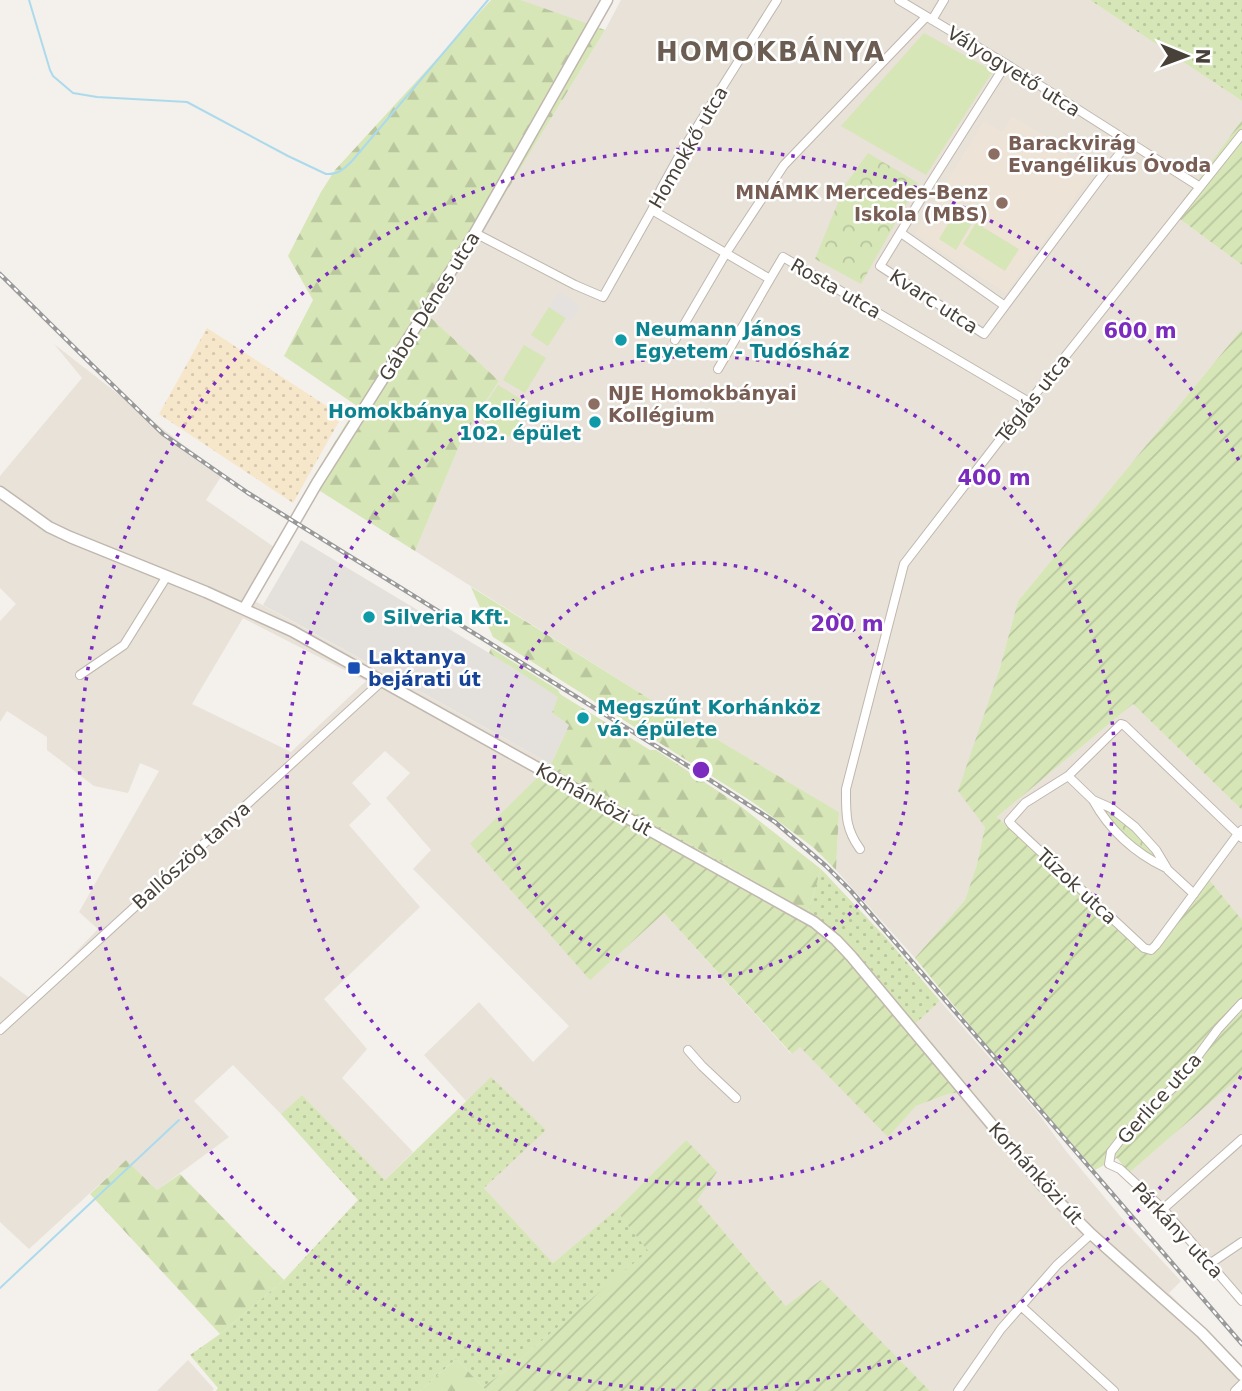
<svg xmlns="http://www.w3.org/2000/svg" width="1242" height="1391" viewBox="0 0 1242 1391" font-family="'DejaVu Sans',sans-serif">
  <defs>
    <pattern id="grass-dots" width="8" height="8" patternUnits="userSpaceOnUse" patternTransform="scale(1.75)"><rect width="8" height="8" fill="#d6e6b7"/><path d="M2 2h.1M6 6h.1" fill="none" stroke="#b9c69e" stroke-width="1.8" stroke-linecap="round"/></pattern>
    <pattern id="forest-firs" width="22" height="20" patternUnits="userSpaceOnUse" patternTransform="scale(1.75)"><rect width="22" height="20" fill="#d6e6b7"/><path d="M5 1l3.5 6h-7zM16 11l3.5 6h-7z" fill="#b9c69e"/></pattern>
    <pattern id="sand-dots" width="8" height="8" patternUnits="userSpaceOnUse" patternTransform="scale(1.75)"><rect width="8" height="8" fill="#f6e7ca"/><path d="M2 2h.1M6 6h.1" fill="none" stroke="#d4c7ae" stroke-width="1.8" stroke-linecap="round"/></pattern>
    <pattern id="park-crowns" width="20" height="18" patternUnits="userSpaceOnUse" patternTransform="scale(1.75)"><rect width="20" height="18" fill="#d6e6b7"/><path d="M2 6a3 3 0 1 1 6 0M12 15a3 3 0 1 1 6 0" fill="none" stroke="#b9c69e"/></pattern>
    <pattern id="garden-furrows" width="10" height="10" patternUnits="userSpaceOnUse" patternTransform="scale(1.75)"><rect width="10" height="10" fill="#d6e6b7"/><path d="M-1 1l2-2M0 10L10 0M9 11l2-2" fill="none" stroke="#b9c69e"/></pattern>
  </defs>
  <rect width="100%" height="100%" fill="#f4f0eb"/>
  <path fill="#e8e2d9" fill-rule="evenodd" d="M521 0H599L586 24Z
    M621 0H1090L1242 101V120L1173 214 1242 265V329L1018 601 999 671 985 827 977 864 965 900 915 958 836 870 839 812 661 706 415 551 463 437 499 381 430 317 605 30Z
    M54 344 222 475 206 500 274 547 246 596 551 764 470 844 590 979 664 913 791 1054 800 1046 888 1136 916 1106 948 1094 970 1090 915 1024 940 1001 1037 1112 1066 1151 1120 1216 1181 1281 1169 1293 1242 1369V1391H930L821 1281 787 1307 696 1199 686 1140 616 1210 553 1263 484 1188 545 1130 491 1078 466 1101 424 1055 479 1002 533 1062 569 1026 413 869 431 850 386 798 410 773 385 751 352 783 371 804 349 825 420 907 324 999 367 1049 342 1078 413 1152 385 1180 302 1095 281 1114 233 1065 194 1101 229 1137 157 1190 126 1160 29 1249 0 1222V976L31 999 98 929 79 912 159 771 140 763 128 793 94 786 47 750V737L7 711 0 722V621L16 604 0 588V476L82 378ZM243 618 366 681 291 752 192 704Z
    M1133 704 1242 810V920L1207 877 1145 951 997 817Z
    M1242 1075V1305L1129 1173Z
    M188 1360 214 1389 212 1391H157Z"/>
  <path fill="#e4e0dc" d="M301 540 489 653 559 697 552 713 569 725 551 764 263 605Z"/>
  <path fill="#ede3d6" d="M1012 116 1069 151 1067 155 1094 172 1006 293 914 234 984 121 1002 132Z"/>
  <path fill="url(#grass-dots)" d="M1090 0H1242V101Z
    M821 869 887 939 940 1001 915 1024 865 963 846 943 808 912Z
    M491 1077 546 1130 484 1188 553 1263 616 1210 649 1251 513 1365 483 1387 456 1359 420 1391H216L218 1388 190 1355 220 1334 284 1280 358 1200 281 1114 302 1095 385 1180Z"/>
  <path fill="url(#forest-firs)" d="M491 0H521L605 30 430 317 499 381 463 437 415 551 309 484 357 406 284 356 313 300 288 256 321 192 335 170Z
    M471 587 661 706 839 812 836 870 814 848 754 803 493 637Z
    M491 648 558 690 560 694 650 750H656L739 805 821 869 808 912 551 764 569 725 552 713 558 697 489 653Z
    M126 1160 157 1190 180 1174 284 1280 220 1334 90 1194Z
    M456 1359 487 1391H420Z"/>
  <path fill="url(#sand-dots)" d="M207 328 342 416 293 503 159 414Z"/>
  <path fill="url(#park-crowns)" d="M868 153 918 183 861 284 815 259 845 185Z
    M1103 810C1122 811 1144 841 1156 855L1157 858 1154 859 1121 833Z"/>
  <path fill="url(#garden-furrows)" d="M1242 120V265L1173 214Z
    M1242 329V810L1133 704 997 817 1145 950 1207 877 1242 920V1075L1129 1173 1117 1158 1095 1170 1012 1076 915 958 965 900 977 864 985 827 958 791 999 671 1018 601Z
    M551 764 808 912 846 943 865 963 971 1090 948 1094 916 1106 888 1137 800 1047 792 1054 664 913 590 980 470 844Z
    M686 1140 717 1172 697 1200 786 1306 821 1280 930 1391H487L483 1387 513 1365 648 1251 616 1210Z"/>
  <path fill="#d6e6b7" d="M924 33 993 71 926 175 841 126Z
    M957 209 974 220 956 250 939 239Z
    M976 223 1019 249 1005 271 963 244Z
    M549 307 566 318 548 346 531 335Z
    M524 345 546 358 525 393 503 380Z
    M498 385 529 404 509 437 477 417Z"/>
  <path fill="#e4e1df" d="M559 292 580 306 570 321 549 307Z"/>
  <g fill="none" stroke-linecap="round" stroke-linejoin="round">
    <path stroke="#acdaed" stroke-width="2" d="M29 0 50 70 53 76 73 93 97 97 187 102 288 156 326 174C338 175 344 169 352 161L488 0
      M0 1288 179 1120"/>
    <defs>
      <path id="minor" d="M899 0 1006 64 1200 187
        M932 20 944 0
        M1006 64 930 184 880 266 984 334 1098 181 1128 143
        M652 210 770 279 783 257 1029 402
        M475 233 575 285 603 297 652 210 661 189 682 151 777 0
        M901 233 1005 306
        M675 340 726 253 784 165 926 17
        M718 369 770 279
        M80 675 124 645 167 576
        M1068 776 1093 800 1111 808 1135 827 1156 850 1168 870 1194 894
        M1093 800C1110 831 1135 853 1166 868
        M1242 830 1238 834 1156 945 1151 950 1144 948 1011 824 1009 821 1025 803 1068 776 1121 724 1124 725 1238 834 1242 838
        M860 849C845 828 846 814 846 789L904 564 1029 402 1242 134
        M1242 1003 1218 1029 1177 1084 1147 1112 1121 1139 1111 1152 1109 1164 1120 1169 1163 1209 1242 1301
        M0 1030 382 681
        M688 1050 702 1066 736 1098
        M1163 1209 1242 1139
        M1211 1263 1242 1242
        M1021 1306 1114 1391
        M958 1391 1001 1329 1057 1265 1091 1234
        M1235 1391 1242 1384"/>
      <path id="tertiary" d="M0 492 49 527 70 537 206 592 292 631 814 922 836 940 851 956 1043 1186 1091 1234 1202 1333 1242 1375
        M244 609 317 483 475 233 607 0"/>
    </defs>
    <use href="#minor" stroke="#c0b7ae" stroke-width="10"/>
    <use href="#tertiary" stroke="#c0b7ae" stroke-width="13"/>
    <use href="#minor" stroke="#fff" stroke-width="8"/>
    <use href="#tertiary" stroke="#fff" stroke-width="10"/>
    <defs>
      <path id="rail" d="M0 274 89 362 163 434 248 493 688 766 775 822 826 866 851 891 1242 1344"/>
    </defs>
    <use href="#rail" stroke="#999" stroke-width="4.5"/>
    <use href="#rail" stroke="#fff" stroke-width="2" stroke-dasharray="5" stroke-linecap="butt"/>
  </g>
  <g fill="none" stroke="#7b2cbf" stroke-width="3.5" stroke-dasharray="3.5 7">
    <circle cx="701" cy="770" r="207"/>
    <circle cx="701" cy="770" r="414"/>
    <path d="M1241 1076A621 621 0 0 1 706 1391M696 1391A621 621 0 1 1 1241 464"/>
  </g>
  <g fill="#8d6e63" stroke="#fff" stroke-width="2.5">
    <circle cx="994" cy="154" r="7"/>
    <circle cx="1002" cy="203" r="7"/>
    <circle cx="594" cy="404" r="7"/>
  </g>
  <g fill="#0f9aa8" stroke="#fff" stroke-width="2.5">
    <circle cx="621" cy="340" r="7"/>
    <circle cx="595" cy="422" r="7"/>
    <circle cx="369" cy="617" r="7"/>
    <circle cx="583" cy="718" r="7"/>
  </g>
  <rect fill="#1a4fb4" stroke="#fff" stroke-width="2.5" x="347" y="661" width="14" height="14" rx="3.5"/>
  <g text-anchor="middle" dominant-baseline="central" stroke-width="5" stroke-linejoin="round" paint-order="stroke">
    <g font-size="19" fill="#484139" stroke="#fff">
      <text transform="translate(1014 71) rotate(32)">Vályogvető utca</text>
      <text transform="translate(688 147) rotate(-60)">Homokkő utca</text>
      <text transform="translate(836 288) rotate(30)">Rosta utca</text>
      <text transform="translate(934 301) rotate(33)">Kvarc utca</text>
      <text transform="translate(429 306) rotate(-58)">Gábor Dénes utca</text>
      <text transform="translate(1033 398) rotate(-52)">Téglás utca</text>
      <text transform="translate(594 799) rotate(29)">Korhánközi út</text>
      <text transform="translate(191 855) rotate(-42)">Ballószög tanya</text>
      <text transform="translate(1077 886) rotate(43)">Túzok utca</text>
      <text transform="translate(1159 1098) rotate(-48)">Gerlice utca</text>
      <text transform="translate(1036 1173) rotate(48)">Korhánközi út</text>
      <text transform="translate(1178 1230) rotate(47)">Párkány utca</text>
    </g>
    <g font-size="19" font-weight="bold" fill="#785e54" stroke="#fff" text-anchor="start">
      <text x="1008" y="143">Barackvirág<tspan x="1008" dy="22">Evangélikus Óvoda</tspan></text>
      <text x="988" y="192" text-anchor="end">MNÁMK Mercedes-Benz<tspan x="988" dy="22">Iskola (MBS)</tspan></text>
      <text x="608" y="393">NJE Homokbányai<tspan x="608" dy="22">Kollégium</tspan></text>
    </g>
    <g font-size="19" font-weight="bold" fill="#0d838f" stroke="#fff" text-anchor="start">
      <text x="635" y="329">Neumann János<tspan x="635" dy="22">Egyetem - Tudósház</tspan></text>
      <text x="581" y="411" text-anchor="end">Homokbánya Kollégium<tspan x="581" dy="22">102. épület</tspan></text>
      <text x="383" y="617">Silveria Kft.</text>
      <text x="597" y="707">Megszűnt Korhánköz<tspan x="597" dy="22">vá. épülete</tspan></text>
    </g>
    <g font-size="19" font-weight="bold" fill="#164399" stroke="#fff" text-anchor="start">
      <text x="368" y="657">Laktanya<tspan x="368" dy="22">bejárati út</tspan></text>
    </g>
    <g font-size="26" font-weight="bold" letter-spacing="2" fill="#6b5d51" stroke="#fff">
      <text x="771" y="52">HOMOKBÁNYA</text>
    </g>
  </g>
  <circle cx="701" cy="770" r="10" fill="#7b2cbf" stroke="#fff" stroke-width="3.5"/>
  <g font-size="21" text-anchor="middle" font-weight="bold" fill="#7b2cbf" stroke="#fff" stroke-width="5" stroke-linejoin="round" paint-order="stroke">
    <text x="1140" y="338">600 m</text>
    <text x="994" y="485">400 m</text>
    <text x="847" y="631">200 m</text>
  </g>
  <g transform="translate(1186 56) rotate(91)" stroke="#ffffff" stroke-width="5" paint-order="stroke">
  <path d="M0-5L12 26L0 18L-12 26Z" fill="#484139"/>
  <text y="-10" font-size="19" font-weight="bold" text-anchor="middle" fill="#484139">N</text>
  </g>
</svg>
